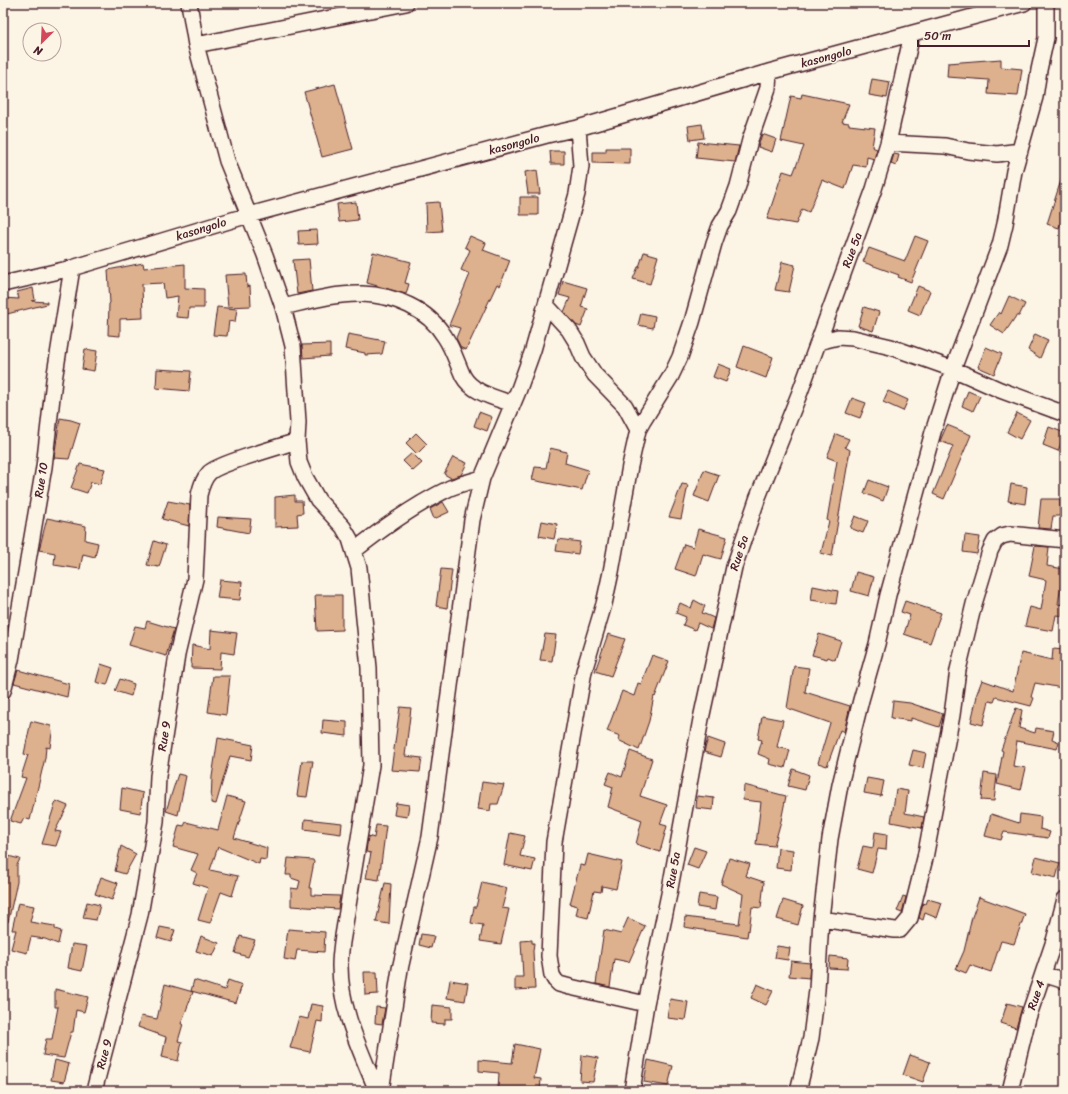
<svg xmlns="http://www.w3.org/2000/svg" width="1068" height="1094" viewBox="0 0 1068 1094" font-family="Sriracha,sans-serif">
  <rect width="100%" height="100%" fill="#fcf5e5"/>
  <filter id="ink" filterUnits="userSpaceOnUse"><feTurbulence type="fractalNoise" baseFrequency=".025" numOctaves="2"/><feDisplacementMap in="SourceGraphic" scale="8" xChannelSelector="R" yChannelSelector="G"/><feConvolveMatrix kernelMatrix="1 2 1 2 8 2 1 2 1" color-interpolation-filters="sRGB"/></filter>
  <g filter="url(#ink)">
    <path fill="#ddb18d" stroke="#4a1f2b" d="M1001 59V67L1022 69 1018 96 988 94 989 80 947 77 948 63Z
      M872 79 890 82 887 98 869 95Z
      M335 84 353 149 322 157 304 92Z
      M802 94 849 104 842 122 849 123V125L875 128 872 147 877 149 874 159 867 157 866 167 853 165 845 189 822 180 809 212 802 209 796 224 767 219 783 171 793 174 804 146 781 141 791 96 801 98Z
      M702 124 704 138 690 140 688 126Z
      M762 134 776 139 772 152 758 147Z
      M698 142 739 146 735 162 696 158Z
      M606 148H630V164L593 163V152H606Z
      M550 151H564V164H551Z
      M894 154 899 155 896 166 891 164Z
      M537 170 540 194H528L525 172Z
      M1062 177 1065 178V210L1059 228 1047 224Z
      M520 197H538V215H520Z
      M356 202 358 220 339 222 337 204Z
      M439 202 442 231 427 232 426 203Z
      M317 230 318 244 299 245 298 231Z
      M470 236 486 243 483 250 510 260 500 286 497 284 466 350 461 348 456 338 460 328 449 325 470 274 461 270 470 250 465 247Z
      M915 236 928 241 911 282 898 277 899 275 863 262 869 248 905 261Z
      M373 252 411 262 405 283 409 284 406 294 367 283Z
      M644 252 658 256 650 284 633 279 638 267H639Z
      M309 259 312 291 297 294 293 260Z
      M782 262 795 265 789 292 775 290Z
      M143 263 144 268 185 264V288L204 289V308H189L188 318 176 317 178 296 165 298 163 283 142 284 143 318 120 319V336L108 335 109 304 110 303 108 270Z
      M246 274 247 287 250 286 251 306 228 307 225 275Z
      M563 281 587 288 581 307 588 309 581 327 576 325 564 312 570 298 559 295Z
      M918 286 930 291 920 315 908 310Z
      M33 288 35 300 32 301 47 302V304L3 315V298L19 299 17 292Z
      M1009 296 1025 304 1019 316H1016L1004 334 990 325 999 312 1001 314Z
      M217 307 237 309 235 322 229 321 227 336 213 335Z
      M864 307 879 312 873 331 858 326Z
      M641 313 655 316 653 328 638 325Z
      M348 334 385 341 382 354 365 355V353L345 349Z
      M1035 334 1048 340 1040 358 1028 350Z
      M330 344V356L303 358 302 345Z
      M744 346 773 357 766 378 737 367Z
      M986 347 1002 354 994 374 978 367Z
      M85 349 97 351 94 371 82 369Z
      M718 364 731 369 726 382 713 377Z
      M157 369 191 371 189 391 156 388Z
      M888 391 908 400 903 411 883 402Z
      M968 391 980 396 973 411 962 406Z
      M852 398 866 403 860 418 846 413Z
      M479 412 492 417 487 431 474 426Z
      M1017 413 1030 420 1020 439 1007 432Z
      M60 418 71 420 80 423 69 459 54 458Z
      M947 425 971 435 944 499 933 494 953 446 940 441Z
      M1049 427 1065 433 1058 451 1043 445Z
      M416 433 427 444 417 454 406 443Z
      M836 434 849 439 845 447 850 450 832 556 821 553 829 521 827 520 837 461 827 457Z
      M550 448 567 452 565 463 588 470 582 490 532 480 535 467 546 468Z
      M412 453 422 463 413 471 403 461Z
      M453 457 467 463 461 475 451 478 444 474Z
      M80 464 105 469 100 484 91 482 87 493 71 488Z
      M704 470 719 475 709 502 694 496Z
      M869 480 888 487 883 501 864 493Z
      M682 484 688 485 681 519 669 517Z
      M1011 484 1027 487 1025 504 1008 501Z
      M295 495V501H302L303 513 297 514 298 526 275 527V497Z
      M1041 499H1060V516H1053L1051 529 1038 528Z
      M168 501 190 505 189 526 162 519Z
      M443 502 449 512 434 519 430 509Z
      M855 516 868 521 863 533 850 528Z
      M218 517 251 519 249 533 217 527Z
      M47 518 86 526 85 540 98 543 95 557 83 554 80 569 54 565 55 553 39 550Z
      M542 521 557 524 554 539 539 536Z
      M698 529 727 537 721 559 703 554 696 576 675 569 684 544 693 547Z
      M965 535 980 537 977 554 963 552Z
      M558 539 580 542 578 554 556 551Z
      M154 541 166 545 159 567 147 565Z
      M1035 546 1049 547 1047 566 1064 569 1058 604 1065 605V616L1056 615 1053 631 1025 626 1030 607 1041 610 1046 580 1029 576Z
      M441 569 452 570 447 608 436 606Z
      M856 572 874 577 869 596 851 591Z
      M220 580 242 582 240 600 217 598Z
      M813 586 838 591 836 604 811 600Z
      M315 595H342V630L317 631Z
      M694 600 705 606 702 613 714 618 711 629 698 623 695 630 683 625 686 617 676 613 680 603 691 608Z
      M905 601 941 613 930 643 904 634 910 615 901 612Z
      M147 621 174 629 166 656 129 645 135 626 145 628Z
      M211 630 237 633 234 654 221 652 220 669 191 668 192 645 210 649Z
      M545 634 556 635 552 661 540 660Z
      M608 634 625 639 611 676 595 671Z
      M819 634 841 641 835 660 828 657 827 659 812 655Z
      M1053 649 1065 650V674L1062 688 1035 683 1031 697 1034 698 1031 706 996 697 994 702 989 701 983 725 971 722 977 696H976L982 680 1013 691 1021 653 1052 660Z
      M652 655 669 661 655 697 654 696 649 721 639 750 618 740 620 736 607 731 622 691 634 696 638 683 641 684Z
      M101 664 113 668 107 685 96 682Z
      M794 666 809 668 805 692 850 706 844 732 840 730 827 766 818 763 830 723 787 708Z
      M18 670 69 684 67 697 14 683Z
      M213 676H230L226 715 208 712Z
      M120 679 134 684 131 696 115 691Z
      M893 701 910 703 943 714 939 727 911 718V721L891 718Z
      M400 707 411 708 405 756 422 758 420 772 391 770Z
      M1016 708 1022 710 1019 728 1035 733 1036 728 1054 731 1052 739 1059 742 1057 749 1017 741 1013 766 1026 768 1021 790 997 784 1003 751 1001 750Z
      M762 716 783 720 777 747 790 750 785 768 769 764 770 759 758 754 762 740 758 739Z
      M323 720 347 722V736L322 733Z
      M31 721 51 726 52 733 50 748 46 747 45 758 30 820 24 818 21 824 10 821 26 778 21 777 28 755 24 754Z
      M218 738 253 745 251 760 230 756 216 804 211 803 212 777Z
      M708 738 725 744 721 757 704 752Z
      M913 750 926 753 923 768 909 765Z
      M630 751 652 759 640 796 667 805 660 824 667 826 660 852 636 844 642 820 608 807 613 787 605 784 610 772 622 777Z
      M302 761H313L307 797 297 796Z
      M793 769 809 775 805 790 788 786Z
      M984 773 997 775 994 801 981 800Z
      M178 774 186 776 178 815 166 811Z
      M867 778 884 781 881 796 864 793Z
      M482 782 504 785 498 804H491L490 811 478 809Z
      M744 785 786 796 781 821 774 846 756 844 761 802 743 800Z
      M122 788 143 793 140 813 120 809Z
      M896 789 908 791 905 813 924 817 922 828 891 822Z
      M227 796 246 801 234 838 267 848 266 860 260 859 259 864 218 847 210 870 238 876 232 896 221 892 210 923 198 920 208 888 193 883 197 873 191 870 198 854 173 847 179 825 184 826 186 822 218 830Z
      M697 796 714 798 713 810 696 808Z
      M56 801 68 806 55 831 61 832 56 846 42 844Z
      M396 803 409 805 407 817 394 815Z
      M991 814 1019 823 1020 814 1041 817 1040 829 1050 832 1048 838 1004 832 1001 840 985 836Z
      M305 819 342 823 341 834 304 829Z
      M376 825 386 826 379 880 366 878 371 853 366 852 368 836 374 838Z
      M875 832 887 834 886 850 878 849 872 873 857 869 863 846 873 848Z
      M510 833 525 836 520 856 535 859 532 871 504 865Z
      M121 846 136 854 125 874 115 871Z
      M694 847 706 851 698 869 687 865Z
      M778 848 793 850 791 870 776 868Z
      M588 854 622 862 616 889 602 886 601 892 594 891 588 918 576 915 578 906 570 904 580 865 585 866Z
      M8 856 20 859 17 865V882L8 922 3 921V868Z
      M1036 857 1060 863 1056 878 1032 872Z
      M288 858 313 860 314 862 309 888H311V895L340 896 338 909 291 906V888L298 889 300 881 291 878V875H286Z
      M729 858 750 864 746 876 764 882 761 908 752 907 749 931 748 930 747 937 684 927 685 917 739 924 743 894 721 884Z
      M101 877 118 883 112 900 95 894Z
      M482 882 507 888 502 908 509 909 501 944 480 941 483 925 471 923 474 907H476Z
      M385 883 391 884 389 924 376 922Z
      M699 894 717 897 715 910 697 907Z
      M903 896 906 897 902 913 897 911Z
      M979 897 1025 914 1014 944 1001 941 991 972 970 965 966 973 956 969 964 951 972 917Z
      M928 899 942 903 937 918 925 913 923 920 919 918 923 903 926 904Z
      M783 900 803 906 798 925 777 919Z
      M87 902 100 905 96 920 83 918Z
      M18 903 34 906 30 922 55 926V929L61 931 58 944 45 939 31 937 27 953 11 949 16 930H12Z
      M628 918 645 926 629 962 614 959 610 987 596 984 604 930 621 934Z
      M160 927 175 930 171 942 157 938Z
      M288 929 325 932 324 952 297 950 295 961 284 959Z
      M421 934 434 936 431 948 419 945Z
      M201 936 219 943 213 956 196 951Z
      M240 936 255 940 248 957 235 953Z
      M532 940V943H534L533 951 535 989 515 990V977H523L521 941Z
      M72 944 87 946 82 971 68 968Z
      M777 946 790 948 788 960 775 958Z
      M830 956 848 958 847 969 829 968Z
      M791 961 810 963 809 978 789 976Z
      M364 972H377L378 994 365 995Z
      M194 980 225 990 228 980 242 985 236 1003 191 991Z
      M450 980 468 983 465 1001 447 998Z
      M165 984 193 992 181 1024H183L178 1041 182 1042 178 1061 162 1057 166 1037 138 1027 141 1016 157 1019Z
      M757 984 773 991 766 1005 751 998Z
      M55 989 88 997 84 1012 76 1010 73 1032H71L64 1058 43 1055 46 1039H52L58 1007H55Z
      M670 999 688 1002 685 1020 667 1018Z
      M1007 1003 1022 1007 1016 1028 1001 1023Z
      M311 1004 323 1006 322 1022 317 1021 310 1052 290 1048 299 1017 308 1019Z
      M432 1005 452 1007V1019H445V1024L431 1023Z
      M376 1007 385 1008 382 1024 375 1023Z
      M515 1044 540 1049 534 1078 541 1079 540 1091 512 1089V1090L498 1089 499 1073 479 1071V1060L512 1063Z
      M582 1055 598 1058 593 1082 580 1081Z
      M910 1055 930 1062 923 1082 903 1075Z
      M55 1060 69 1064 64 1082 51 1080Z
      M648 1060 673 1066 668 1086 644 1082Z"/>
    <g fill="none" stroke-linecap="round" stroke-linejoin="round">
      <defs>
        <path id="minor" d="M189 3 196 45 227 161 265 255 283 307 293 346 298 422 297 441 299 462 305 477 318 500 343 527 350 539 359 568 369 668 371 765 342 942C341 950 340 958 340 966 340 1010 361 1051 377 1091
          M196 45 406 3
          M888 143 945 146 968 151 997 154 1020 151
          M3 284 72 268 249 215 547 135 578 128 769 72 1024 3
          M546 305 569 330 577 343 583 357 595 375 625 406 638 430
          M283 307C309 301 336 293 362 294 394 295 428 309 445 337 453 349 457 363 463 376 472 393 496 398 513 404
          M818 342 838 337 853 338 891 347 953 369 1000 390 1065 414
          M355 550C384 527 417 504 450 488 460 484 472 481 482 478
          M3 691 11 660 44 467 54 380 72 268
          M821 919 895 930H900L910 918 925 858 952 715 958 670 974 604 990 551 995 541 1002 536 1010 534 1065 540
          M1043 974 1065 981
          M646 1004 570 987 559 984 555 980 552 975 549 956 554 842 584 671 604 604 611 572 630 466 638 430 643 421 671 376 680 357 692 322 714 243 720 226 729 211 738 186 750 140 768 88 769 72
          M94 1091 140 915 156 822 158 776 177 655 195 579 199 495C201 487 203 479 209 473 217 464 282 446 297 441
          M381 1091 400 969 430 837 472 520 482 478 519 389 533 350 577 194 581 166 578 128
          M632 1091 646 1004 669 894 701 719 734 567 758 497 800 392 874 189 888 143 912 34
          M798 1091 811 1038 817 990 821 919 830 839 840 785 861 700 877 644 888 595 933 432 953 369 1000 245 1005 224 1014 171 1035 97 1039 70 1046 38V3
          M1010 1091 1028 1018 1054 941 1065 899"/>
      </defs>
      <use href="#minor" stroke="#4a1f2b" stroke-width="18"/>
      <use href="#minor" stroke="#fcf5e5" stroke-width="15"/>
    </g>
  </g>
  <g text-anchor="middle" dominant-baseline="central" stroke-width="3" stroke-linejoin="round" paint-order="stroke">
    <g font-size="12" fill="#4a1f2b" stroke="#fcf5e5">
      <text transform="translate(826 57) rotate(-15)">kasongolo</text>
      <text transform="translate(514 144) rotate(-15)">kasongolo</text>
      <text transform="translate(201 229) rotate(-17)">kasongolo</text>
      <text transform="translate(852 250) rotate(-70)">Rue 5a</text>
      <text transform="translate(41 480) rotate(-81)">Rue 10</text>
      <text transform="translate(739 553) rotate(-72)">Rue 5a</text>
      <text transform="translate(164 736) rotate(-81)">Rue 9</text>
      <text transform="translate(673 870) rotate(-80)">Rue 5a</text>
      <text transform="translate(1036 995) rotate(-71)">Rue 4</text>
      <text transform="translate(104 1054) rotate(-75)">Rue 9</text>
    </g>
  </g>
  <rect width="1068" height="1094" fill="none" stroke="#fcf5e5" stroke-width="16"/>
  <rect x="8" y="8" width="1052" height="1078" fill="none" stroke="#4a1f2b" stroke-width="1.5" filter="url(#ink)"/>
  <g transform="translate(42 42) rotate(204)"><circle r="19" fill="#fcf5e5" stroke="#b59f9b"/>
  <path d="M0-3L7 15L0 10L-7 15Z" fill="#d1495b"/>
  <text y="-6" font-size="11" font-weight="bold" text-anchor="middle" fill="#4a1f2b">N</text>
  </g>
  <path d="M918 40v6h111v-6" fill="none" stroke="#4a1f2b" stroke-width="2"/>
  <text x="924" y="40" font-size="12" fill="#4a1f2b" stroke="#fcf5e5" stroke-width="3" paint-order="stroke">50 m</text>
</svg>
